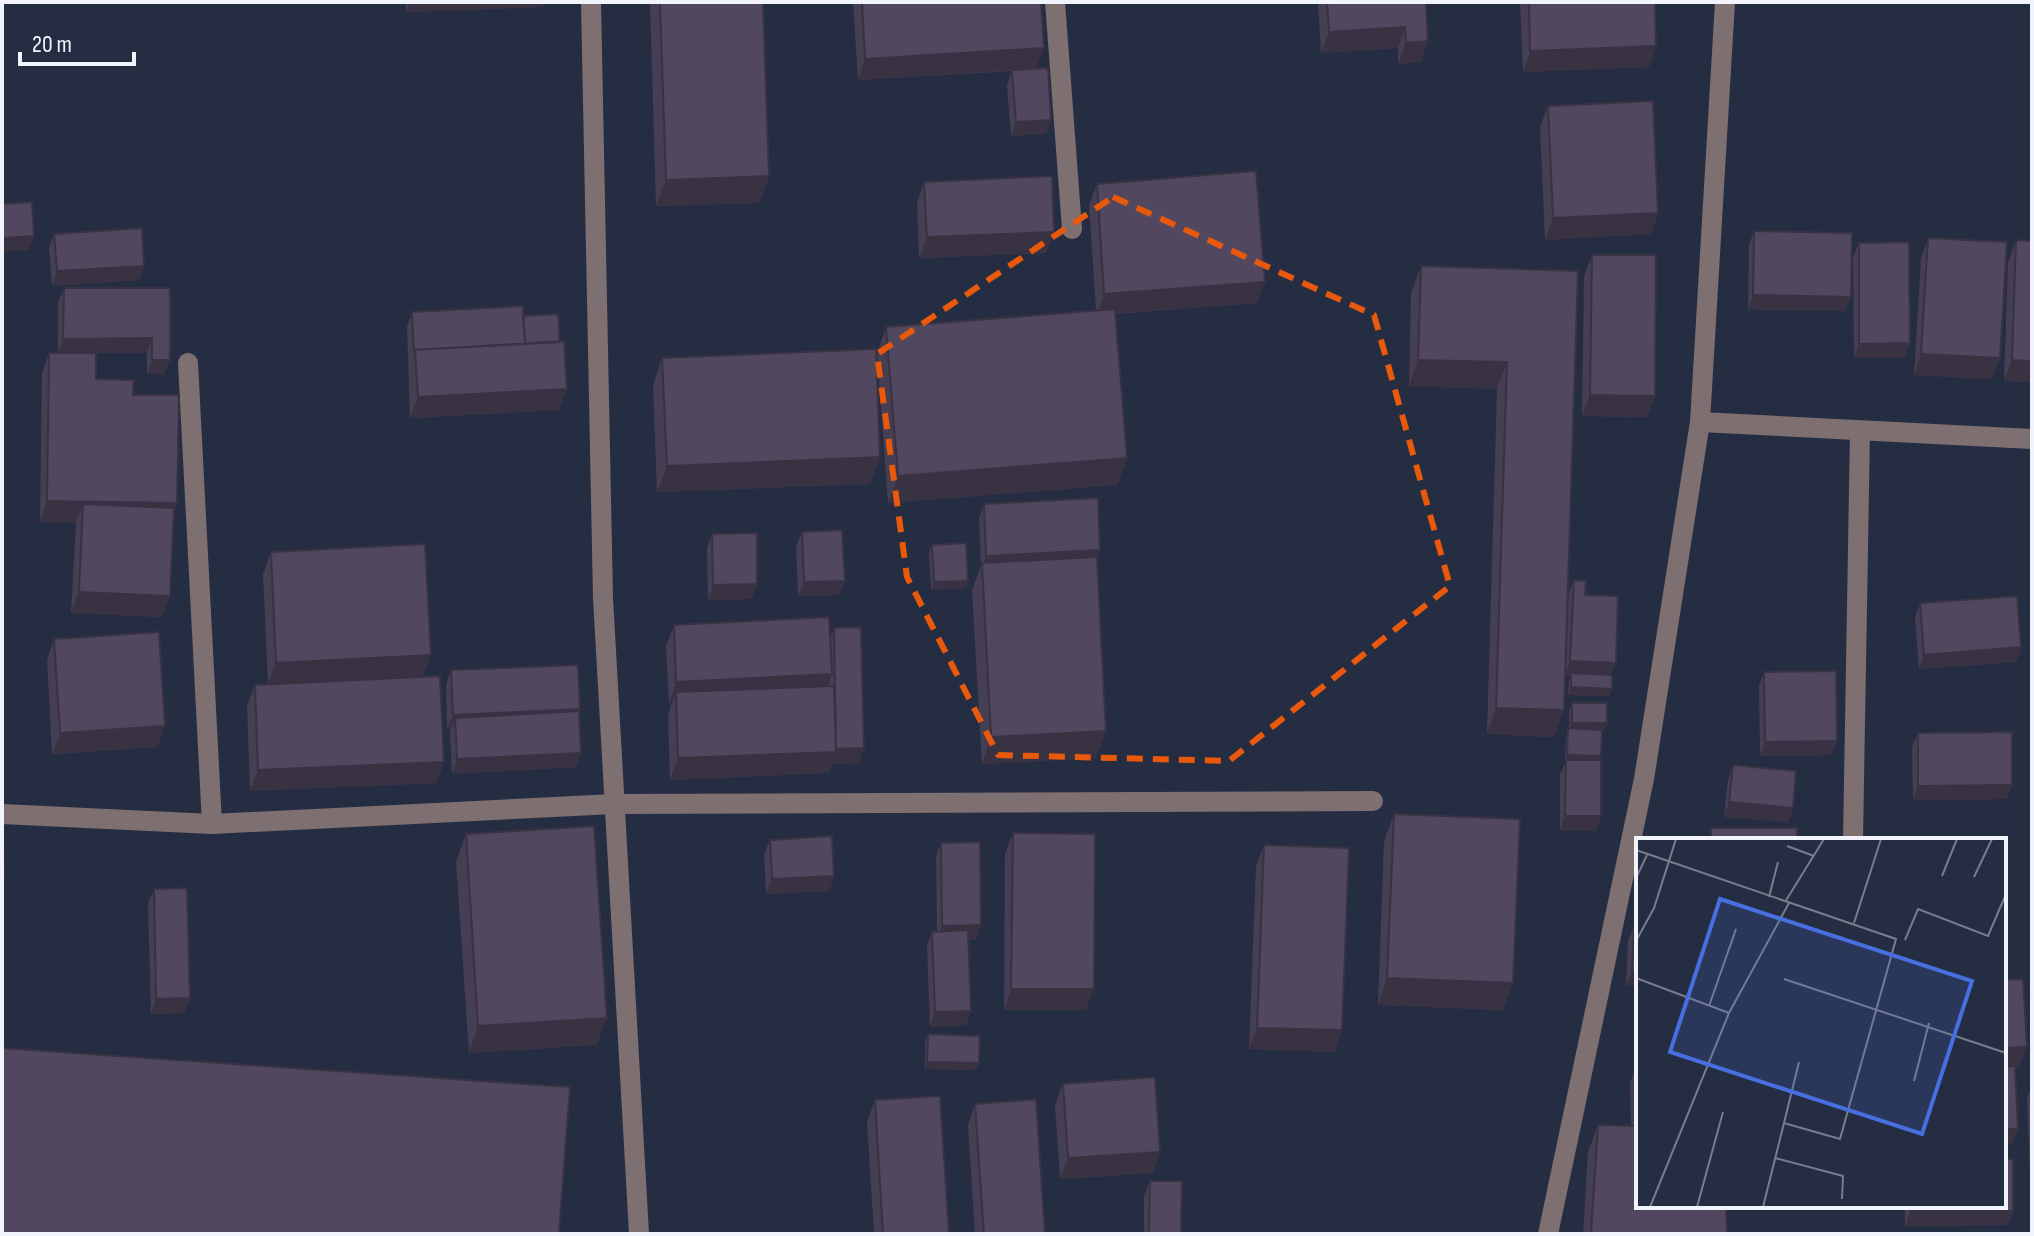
<svg xmlns="http://www.w3.org/2000/svg" width="2034" height="1236" viewBox="0 0 2034 1236" font-family="'Sofia Sans Condensed',sans-serif">
  <rect width="100%" height="100%" fill="#252d43"/>
  <g fill="none" stroke-linecap="round" stroke-linejoin="round">
    <path stroke="#7e6f70" stroke-width="20" d="M591 2 603 598 639 1234
      M1055 2 1072 229
      M188 363 212 824
      M1700 422 2032 439
      M2 814 212 824 614 804 1373 801
      M1853 840 1860 431
      M1548 1234 1644 779 1700 422 1725 2"/>
  </g>
  <path fill="#463e53" d="M406 2H545L543 7 406 12Z
    M650 2H763L769 176 759 203 656 206Z
    M853 2H1041L1044 48 1036 68 1051 120 1046 134 1011 136 1007 85 1012 71 858 80Z
    M1318 2H1426L1421 62 1398 64V48L1321 53Z
    M1520 2H1655L1656 46 1649 67 1523 72Z
    M1548 106 1658 213 1651 234 1545 240 1540 127Z
    M924 182 1046 253 919 258 917 203Z
    M1097 184 1257 303 1115 314 1127 458 1117 485 888 503 877 354 886 327 1096 310 1089 205Z
    M1754 231 1851 297 1845 311 1748 310 1749 245Z
    M54 234 144 266 139 280 52 286 49 248Z
    M1928 238 2000 358 1992 379 1914 375 1921 259Z
    M2016 240 2032 382 2004 381 2008 262Z
    M1859 243 1910 343 1904 358H1854L1853 257Z
    M1592 255 1655 396 1647 417 1582 416 1584 276Z
    M1421 266 1578 271 1568 595 1574 580 1585 595 1611 675 1612 689 1609 696 1568 695 1569 681 1571 676 1565 675 1554 737 1487 734 1497 389 1409 386 1411 293Z
    M64 288H170L164 374H147V353H58V303Z
    M412 312 523 316 559 410 410 418 407 327Z
    M49 353 96 379 133 395 174 511 162 617 71 613 76 523 40 522 42 374Z
    M662 358 880 457 870 484 657 492 653 385Z
    M984 504 1097 560 1096 758 982 764 972 590 981 566 979 518Z
    M802 532 839 595 798 596 796 546Z
    M712 534 752 599 708 600 707 548Z
    M932 545 968 581 966 588 931 590 929 552Z
    M271 552 423 676 268 684 263 574Z
    M1920 603 2021 647 2016 662 1919 669 1915 618Z
    M674 625 830 638 834 628 859 763 832 764 828 773 670 780 668 714 672 703H669L666 646Z
    M54 639 158 747 52 754 47 660Z
    M451 670 580 709 581 753 576 767 452 774 450 733 451 729H447L446 685Z
    M1764 672 1831 755 1760 756 1759 686Z
    M255 685 444 762 436 783 250 791 247 706Z
    M1572 703 1604 731H1602L1601 756 1599 760 1601 816 1596 831H1560V775L1565 763 1566 736 1569 728V710Z
    M1918 733 2007 799 1913 800 1912 747Z
    M1733 765 1793 808 1788 822 1724 817 1728 780Z
    M1394 814 1513 983 1503 1010 1378 1005 1384 841Z
    M1013 833 1086 1010H1004L1005 854Z
    M466 834 597 1045 469 1053 456 861Z
    M770 840 834 876 829 891 766 894 764 854Z
    M941 843 981 925 976 940H968L971 1011 966 1025 930 1027 927 946 932 932 937 931 936 857Z
    M1264 845 1335 1052 1249 1049 1256 866Z
    M154 889 190 998 184 1013 151 1014 148 904Z
    M1634 926 1638 927V986H1626L1628 941Z
    M928 1034 976 1070 925 1069V1042Z
    M1638 1061V1206L1727 1234H1583L1588 1152 1598 1125 1631 1126 1630 1083Z
    M1063 1084 1160 1152 1153 1173 1060 1179 1055 1105Z
    M2032 1086V1171H2030L2027 1099Z
    M875 1100 949 1234H874L867 1122Z
    M975 1104 1045 1234H975L968 1125Z
    M1150 1181 1181 1234H1144V1196Z
    M1905 1206H2004L2013 1211 2008 1225 1905 1226Z"/>
  <path fill="#393243" d="M410 2H545L543 7 406 12Z
    M1405 27 1398 48 1321 53 1329 32Z
    M1428 41 1421 62 1398 64 1406 43Z
    M1656 46 1649 67 1523 72 1530 51Z
    M1044 48 1036 69 858 80 865 59Z
    M1051 120 1046 134 1011 136 1016 122Z
    M769 176 759 203 656 206 666 180Z
    M1658 213 1651 234 1545 240 1553 218Z
    M1054 232 1046 253 919 258 927 237Z
    M34 236 29 250 2 252V238Z
    M144 266 139 280 52 286 57 271Z
    M1265 282 1257 303 1097 315 1104 294Z
    M1753 295 1851 297 1845 311 1748 310Z
    M152 338 147 353H58L63 339Z
    M1910 343 1904 358H1854L1859 344Z
    M1921 354 2000 358 1992 379 1914 375Z
    M152 360H170L164 374H147Z
    M1418 360 1507 362 1497 389 1409 386Z
    M2012 360 2032 361V382L2004 381Z
    M567 389 559 410 410 418 418 397Z
    M1590 395 1655 396 1647 417 1582 416Z
    M880 457 870 484 657 492 667 466Z
    M1127 458 1117 485 888 503 898 476Z
    M47 501 177 503 170 524 83 504 76 523 40 522Z
    M1100 550 1095 565 982 567 986 556Z
    M845 581 839 595 798 596 804 582Z
    M968 581 966 588 931 590 934 582Z
    M757 584 752 599 708 600 713 585Z
    M79 592 170 596 162 617 71 613Z
    M2021 647 2016 662 1919 669 1924 655Z
    M431 655 423 676 268 684 276 663Z
    M1570 661 1616 663 1610 677 1565 675Z
    M832 674 824 695 676 692 672 703H669L676 682Z
    M1571 687 1612 689 1609 696 1568 695Z
    M1496 708 1564 710 1554 737 1487 734Z
    M580 709 574 724 455 718 451 729H447L453 715Z
    M1572 723H1607L1604 731 1569 730Z
    M165 726 158 747 52 754 60 733Z
    M1106 731 1096 758 982 764 991 737Z
    M1837 741 1831 755 1760 756 1765 742Z
    M864 748 859 763 832 764 828 773 670 780 678 758Z
    M581 753 576 767 452 774 457 759Z
    M1567 755 1601 756 1598 764 1565 763Z
    M444 762 436 783 250 791 258 770Z
    M2012 785 2007 799 1913 800 1918 786Z
    M1729 802 1793 808 1788 822 1724 817Z
    M1565 816H1601L1596 831H1560Z
    M834 876 829 891 766 894 772 879Z
    M981 925 976 940H937L942 926Z
    M1632 971 1638 972V986H1626Z
    M1387 978 1513 983 1503 1010 1378 1005Z
    M1011 989H1094L1086 1010H1004Z
    M190 998 184 1013 151 1014 156 999Z
    M971 1011 966 1025 930 1027 935 1012Z
    M607 1018 597 1045 469 1053 478 1026Z
    M1257 1028 1342 1030 1335 1052 1249 1049Z
    M2027 1047 2019 1068 2004 1069V1048Z
    M927 1062 979 1063 976 1070 925 1069Z
    M2004 1129H2018L2013 1143 2004 1144Z
    M1160 1152 1153 1173 1060 1179 1068 1158Z
    M1910 1211H2013L2008 1225 1905 1226Z"/>
  <path fill="#514860" stroke="#393243" stroke-width="2" d="M660 2H763L769 176 666 180Z
    M862 2H1041L1044 48 865 59Z
    M1327 2H1426L1428 41 1406 43 1405 27 1329 32Z
    M1529 2H1655L1656 46 1530 51Z
    M1048 68 1051 120 1016 122 1012 70Z
    M1653 101 1658 213 1553 218 1548 106Z
    M1256 171 1265 282 1104 294 1097 184Z
    M1052 176 1054 232 927 237 924 182Z
    M32 202 34 236 2 238V204Z
    M142 228 144 266 57 271 54 234Z
    M1754 231 1852 233 1851 297 1753 295Z
    M1928 238 2007 242 2000 358 1921 354Z
    M2016 240 2032 241V361L2012 360Z
    M1909 242 1910 343 1859 344V243Z
    M1592 255H1656L1655 396 1590 395Z
    M1421 266 1578 271 1564 710 1496 708 1507 362 1418 360Z
    M64 288H170V360H152V338L63 339Z
    M523 306 525 344 415 350 414 353 412 312Z
    M1115 309 1127 458 898 476 886 327Z
    M558 314 560 342 525 344 523 316Z
    M564 341 567 389 418 397 415 350Z
    M876 349 880 457 667 466 662 358Z
    M49 353H96V379L134 380 133 395H179L177 503 47 501Z
    M1098 498 1100 550 986 556 984 504Z
    M83 504 174 508 170 596 79 592Z
    M842 530 845 581 804 582 802 532Z
    M757 533V584L713 585 712 534Z
    M966 543 968 581 934 582 932 545Z
    M425 544 431 655 276 663 271 552Z
    M1097 557 1106 731 991 737 982 563Z
    M1574 580 1586 581 1585 595 1618 596 1616 663 1570 661Z
    M2017 596 2021 647 1924 655 1920 603Z
    M829 617 832 674 676 682 674 625Z
    M861 627 864 748 836 749 834 628Z
    M159 632 165 726 60 733 54 639Z
    M578 665 580 709 453 715 451 670Z
    M1836 671 1837 741 1765 742 1764 672Z
    M1571 673 1612 675V689L1571 687Z
    M440 676 444 762 258 770 255 685Z
    M834 686 836 752 678 758 676 692Z
    M1572 703H1607V723H1572Z
    M579 711 581 753 457 759 455 718Z
    M1568 728 1602 730 1601 756 1567 755Z
    M2012 732V785L1918 786V733Z
    M1566 760H1601V816H1565Z
    M1733 765 1796 771 1793 808 1729 802Z
    M1394 814 1520 819 1513 983 1387 978Z
    M594 826 607 1018 478 1026 466 834Z
    M1711 828H1797V840H1711Z
    M1013 833 1095 834 1094 989H1011Z
    M832 836 834 876 772 879 770 840Z
    M2 840H3L4 876H2Z
    M980 842 981 925 942 926 941 843Z
    M1264 845 1349 848 1342 1030 1257 1028Z
    M187 888 190 998 156 999 154 889Z
    M1634 926 1638 927V972L1632 971Z
    M968 930 971 1011 935 1012 932 932Z
    M2023 979 2027 1047 2004 1048V980Z
    M928 1034 980 1036 979 1063 927 1062Z
    M2 1048 570 1087 559 1234H2Z
    M2015 1066 2018 1129H2004V1067Z
    M1155 1077 1160 1152 1068 1158 1063 1084Z
    M940 1096 949 1234H883L875 1100Z
    M1036 1099 1045 1234H984L975 1104Z
    M1598 1125 1638 1126V1206H1726L1727 1234H1591Z
    M2004 1159H2013V1211H1910V1206H2004Z
    M1150 1181H1182L1181 1234H1149Z"/>
  <path fill="none" stroke="#e8590c" stroke-width="6" stroke-dasharray="16 10" stroke-linejoin="round" d="M1113 197 1374 315 1450 586 1229 761 998 755 907 577 877 354Z"/>
  <g transform="translate(1636 838)">
    <rect width="370" height="370" fill="#252d43"/>
    <path fill="none" stroke="#777d8d" stroke-width="2" d="M151 8 178 18M0 12 260 101 204 301 148 285 127 369M306 38 321 1M338 39 356 1M0 40 11 17M133 59 142 24M149 64 188 1M218 85 245 1M269 102 282 71 352 98 370 56M0 103 18 70 40 1M0 140 93 175M148 141 370 215M73 168 100 91M278 243 293 185M148 285 163 224M139 320 207 338 206 361M14 369 93 175 153 65M61 369 87 274"/>
    <path fill="#476fdf" fill-opacity="0.15" stroke="#476fdf" stroke-width="4" d="M84 61 336 143 286 296 34 214Z"/>
    <rect width="370" height="370" fill="none" stroke="#f1f4fd" stroke-width="4"/>
  </g>
  <rect width="2034" height="1236" fill="none" stroke="#f1f4fd" stroke-width="8"/>
  <path d="M20 52v12h114v-12" fill="none" stroke="#f1f4fd" stroke-width="4"/>
  <text x="32" y="52" font-size="24" fill="#f1f4fd" stroke="#252d43" stroke-width="6" paint-order="stroke">20 m</text>
</svg>
